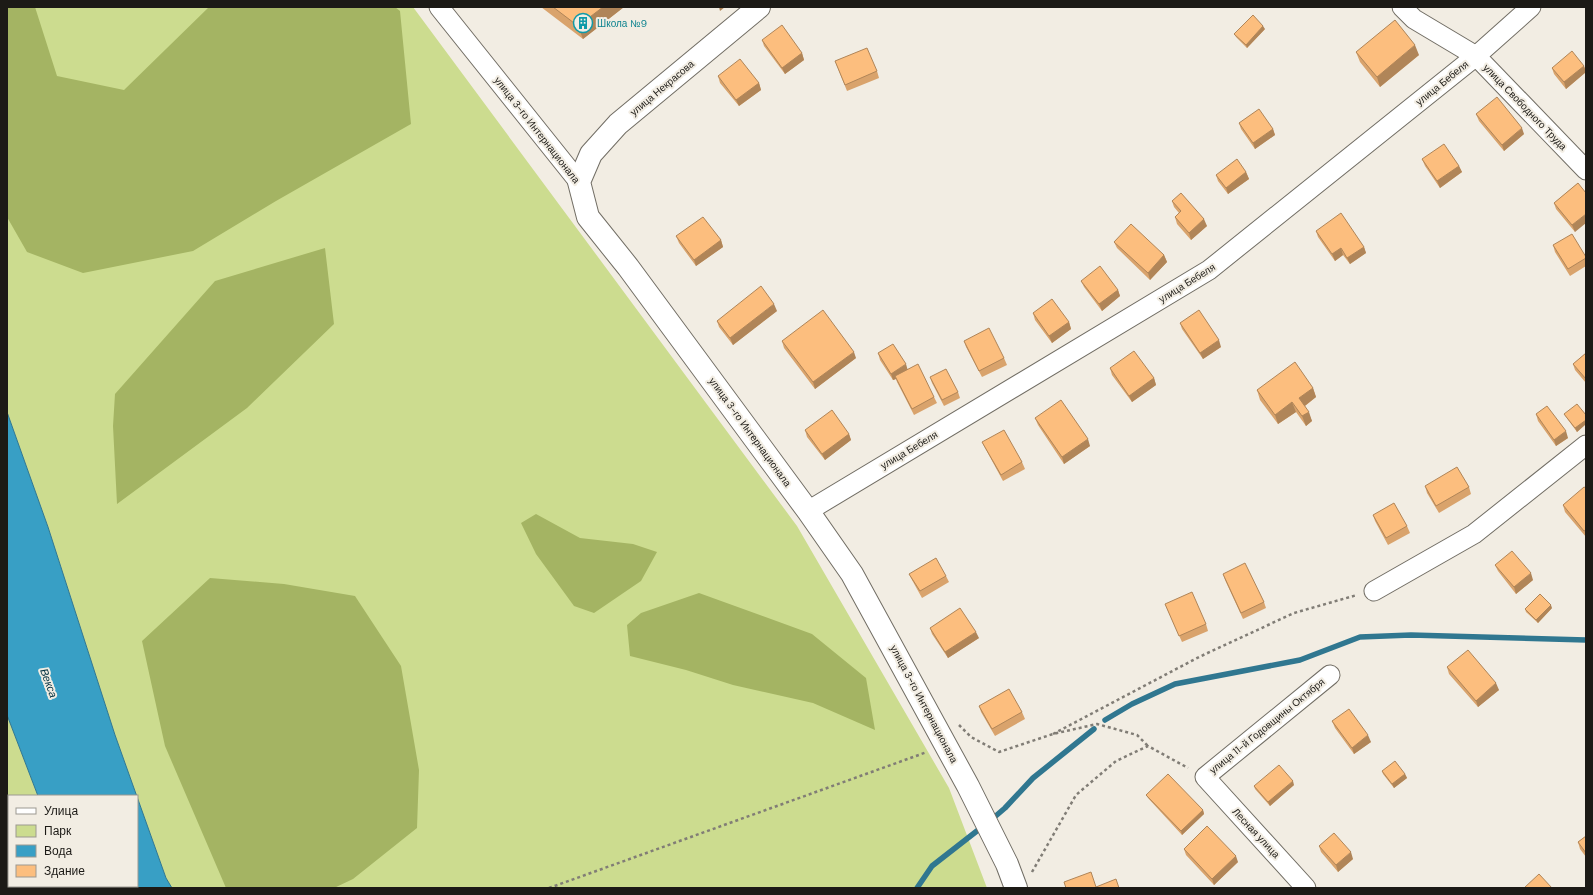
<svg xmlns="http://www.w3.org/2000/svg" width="1593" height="895" viewBox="0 0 1593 895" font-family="'DM Sans',sans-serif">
  <rect width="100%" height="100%" fill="#f2ede3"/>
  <path fill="#ccdc8f" d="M7 7H413L797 526 949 788 987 888H172L166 878 115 735 48 527 7 412Z
    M7 715 38 796H9V886H72V888H7Z"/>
  <path fill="#a4b463" d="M7 7H35L57 76 124 90 209 7H395L400 11 411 124 276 201 193 251 83 273 27 252 7 217Z
    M325 248 334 324 247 408 117 504 113 426 115 394 215 281Z
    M536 514 580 538 633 544 657 552 641 581 594 613 574 606 536 554 521 523Z
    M210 578 284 584 355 596 401 666 419 770 417 828 353 879 334 888H226L165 746 142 641Z
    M699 593 812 634 866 678 875 730 813 703 733 685 686 670 630 656 627 625 641 613Z"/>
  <path fill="#389fc5" stroke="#307790" d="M7 412 48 527 115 735 166 878 172 888H72V886H137V796H38L7 715Z"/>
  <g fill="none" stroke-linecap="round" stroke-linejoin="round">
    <path stroke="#307790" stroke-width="5.5" d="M1105 720 1132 704 1175 684 1300 660 1360 637 1411 635 1586 640
      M991 820 1005 808 1033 778 1094 729
      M917 888 932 866 982 827"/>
    <defs>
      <path id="minor" d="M439 7 579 182
        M1402 7 1414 19 1476 56 1586 170
        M808 511 1209 270 1476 56 1531 7
        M1374 591 1474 534 1586 445
        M1306 888 1205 777 1330 675"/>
      <path id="tertiary" d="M759 7 618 124 591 154 579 182 588 217 628 267 808 511 852 574 968 786 1007 864 1016 888"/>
    </defs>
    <use href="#minor" stroke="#716d64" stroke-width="21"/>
    <use href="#tertiary" stroke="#716d64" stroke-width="24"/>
    <path stroke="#817d76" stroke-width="2.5" stroke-dasharray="3 3" stroke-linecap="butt" d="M959 725 971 737 999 752 1053 734 1097 724 1137 735 1148 746
      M1053 734 1199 657 1294 613 1357 595
      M1032 872 1076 795 1116 761 1148 746 1188 768
      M549 888 927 752"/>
    <use href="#minor" stroke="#fff" stroke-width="19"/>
    <use href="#tertiary" stroke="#fff" stroke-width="22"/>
  </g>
  <path fill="#d9a36c" d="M541 7H624L583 39Z
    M1265 29 1247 48 1236 37 1234 34Z
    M762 40 802 53 804 60 785 74 764 46Z
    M1356 52 1419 55 1380 87 1360 62Z
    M835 61 877 71 879 78 847 91Z
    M1584 66 1586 72 1566 89 1554 74 1552 68Z
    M718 76 759 83 761 90 739 106 720 83Z
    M1476 114 1524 134 1504 151 1479 121Z
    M1239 123 1273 129 1275 135 1255 149 1241 129Z
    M1422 159 1459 166 1462 172 1440 188 1425 166Z
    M1246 172 1249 179 1228 194 1218 181 1216 175Z
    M1578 183 1575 232 1556 209 1554 203Z
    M1172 201 1207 226 1191 240 1177 224 1175 217 1179 213 1174 207Z
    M1316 231 1364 247 1366 253 1350 264 1343 255 1335 261 1318 237Z
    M676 236 721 240 723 247 696 266 679 243Z
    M1114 242 1164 255 1167 262 1150 280 1117 248Z
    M1553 245 1586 257V266L1570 276 1555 252Z
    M1081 281 1118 290 1120 296 1102 311 1084 287Z
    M777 311 733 345 719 327 717 321Z
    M1033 313 1069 322 1071 329 1052 343 1035 320Z
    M1180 323 1221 347 1203 359 1182 329Z
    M782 341 856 358 815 389 784 348Z
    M964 341 1004 358 1007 365 982 377 966 347Z
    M878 353 934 397 937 403 914 415 897 382 896 379 893 380 880 360Z
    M1586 353V383L1575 370 1573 364Z
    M1110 368 1154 378 1156 385 1132 402 1112 375Z
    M930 377 958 392 960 398 944 406 932 383Z
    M1313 388 1316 397 1305 406 1312 421 1306 426 1296 412 1278 424 1260 400 1257 390Z
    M1536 414 1568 438 1556 446 1538 421Z
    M1564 414 1586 415V424L1577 432 1566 417Z
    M1035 418 1090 446 1064 464 1038 425Z
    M805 430 849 434 851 440 825 460 807 437Z
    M982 442 1022 462 1025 469 1003 481 985 448Z
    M1425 486 1469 487 1471 494 1439 513 1427 493Z
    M1586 488V537L1565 512 1563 505Z
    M1373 515 1407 526 1410 533 1388 545 1375 521Z
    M1495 565 1533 580 1516 594 1498 571Z
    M909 574 946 576 949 582 922 598 912 580Z
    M1223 574 1264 602 1266 608 1243 619 1225 580Z
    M1165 604 1206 624 1208 631 1182 642Z
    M1552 608 1538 623 1526 612 1525 609Z
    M930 628 979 638 948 658 932 634Z
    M1447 667 1499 690 1478 707 1449 674Z
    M979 706 1022 712 1025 719 995 736 981 712Z
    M1332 721 1371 742 1354 754 1335 728Z
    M1382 771 1405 774 1407 778 1394 788 1383 774Z
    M1294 785 1270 806 1255 789 1254 786Z
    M1146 795 1203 810 1204 814 1182 835 1148 798Z
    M1586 836V857L1580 849 1578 842Z
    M1319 846 1353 859 1338 872 1321 852Z
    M1184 849 1238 862 1214 885 1186 855Z"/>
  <path fill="#b08558" d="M603 7H624L583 39 578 26Z
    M719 7H725L720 11Z
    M1263 26 1265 29 1247 48 1246 45Z
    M1415 45 1419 55 1380 87 1377 77Z
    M802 53 804 60 785 74 782 68Z
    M1584 66 1586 72 1566 89 1564 82Z
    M759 83 761 90 739 106 736 100Z
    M1522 128 1524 134 1504 151 1502 145Z
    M1273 129 1275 135 1255 149 1253 143Z
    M1459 166 1462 172 1440 188 1437 181Z
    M1246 172 1249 179 1228 194 1226 188Z
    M1586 214V223L1575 232 1572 225Z
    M1204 219 1207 226 1191 240 1189 233Z
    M721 240 723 247 696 266 694 260Z
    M1364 247 1366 253 1350 264 1347 258Z
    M1341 248 1343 255 1335 261 1332 254Z
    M1164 255 1167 262 1150 280 1148 273Z
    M1118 290 1120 296 1102 311 1099 304Z
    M774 304 777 311 733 345 730 338Z
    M1069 322 1071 329 1052 343 1049 336Z
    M1219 340 1221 347 1203 359 1200 353Z
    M854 352 856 358 815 389 813 382Z
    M906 364 908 371 895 376 896 379 893 380 891 374Z
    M1154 378 1156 385 1132 402 1129 396Z
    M1313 388 1316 397 1302 408 1299 398Z
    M1292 402 1296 412 1278 424 1275 415Z
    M1309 412 1312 421 1306 426 1302 416Z
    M1586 420V424L1577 432 1575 428Z
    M1566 431 1568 438 1556 446 1554 440Z
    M849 434 851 440 825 460 822 454Z
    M1088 439 1090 446 1064 464 1062 457Z
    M1531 573 1533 580 1516 594 1514 587Z
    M1551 605 1552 608 1538 623 1536 620Z
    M976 632 979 638 948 658 945 652Z
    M1496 683 1499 690 1478 707 1476 701Z
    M1368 735 1371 742 1354 754 1352 748Z
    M1405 774 1407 778 1394 788 1392 784Z
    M1293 781 1294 785 1270 806 1268 802Z
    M1203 810 1204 814 1182 835 1181 831Z
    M1351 852 1353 859 1338 872 1336 865Z
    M1236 856 1238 862 1214 885 1212 879Z"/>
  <path fill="#fcbe7e" stroke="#b08558" d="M553 7H603L578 26Z
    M1253 15 1263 26 1246 45 1234 34Z
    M1395 20 1415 45 1377 77 1356 52Z
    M782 25 802 53 782 68 762 40Z
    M867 48 877 71 845 85 835 61Z
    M1572 51 1584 66 1564 82 1552 68Z
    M740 59 759 83 736 100 718 76Z
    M1497 97 1522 128 1502 145 1476 114Z
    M1259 109 1273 129 1253 143 1239 123Z
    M1444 144 1459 166 1437 181 1422 159Z
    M1237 159 1246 172 1226 188 1216 175Z
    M1578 183 1586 193V214L1572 225 1554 203Z
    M1181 193 1204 219 1189 233 1175 217 1181 211 1172 201Z
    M1341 213 1364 247 1347 258 1341 248 1332 254 1316 231Z
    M703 217 721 240 694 260 676 236Z
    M1131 224 1164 255 1148 273 1114 242Z
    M1572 234 1586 257V258L1568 269 1553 245Z
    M1100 266 1118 290 1099 304 1081 281Z
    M761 286 774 304 730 338 717 321Z
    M1052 299 1069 322 1049 336 1033 313Z
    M823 310 854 352 813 382 782 341Z
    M1199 310 1219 340 1200 353 1180 323Z
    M989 328 1004 358 979 371 964 341Z
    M893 344 906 364 891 374 878 353Z
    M1134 351 1154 378 1129 396 1110 368Z
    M1586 353V379L1573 364Z
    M1295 362 1313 388 1299 398 1309 412 1302 416 1292 402 1275 415 1257 390Z
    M918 364 934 397 912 409 895 376Z
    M946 369 958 392 942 400 930 377Z
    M1061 400 1088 439 1062 457 1035 418Z
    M1577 404 1586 415V420L1575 428 1564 414Z
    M1547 406 1566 431 1554 440 1536 414Z
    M832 410 849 434 822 454 805 430Z
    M1004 430 1022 462 1001 475 982 442Z
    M1457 467 1469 487 1436 506 1425 486Z
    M1584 487 1586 488V530L1584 531 1563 505Z
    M1394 503 1407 526 1386 538 1373 515Z
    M1512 551 1531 573 1514 587 1495 565Z
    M936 558 946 576 920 591 909 574Z
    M1245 563 1264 602 1241 613 1223 574Z
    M1192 592 1206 624 1179 636 1165 604Z
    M1540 594 1551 605 1536 620 1525 609Z
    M960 608 976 632 945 652 930 628Z
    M1468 650 1496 683 1476 701 1447 667Z
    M1009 689 1022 712 992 729 979 706Z
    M1349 709 1368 735 1352 748 1332 721Z
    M1395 761 1405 774 1392 784 1382 771Z
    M1279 765 1293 781 1268 802 1254 786Z
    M1168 774 1203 810 1181 831 1146 795Z
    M1207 826 1236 856 1212 879 1184 849Z
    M1334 833 1351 852 1336 865 1319 846Z
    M1586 836V853L1578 842Z
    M1091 872 1096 887 1116 879 1119 888H1066L1064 882Z
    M1539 874 1552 888H1524Z"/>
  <defs>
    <symbol id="building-ring" viewBox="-11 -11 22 22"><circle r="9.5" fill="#f2ede3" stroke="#0f9aa8" stroke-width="1.5"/><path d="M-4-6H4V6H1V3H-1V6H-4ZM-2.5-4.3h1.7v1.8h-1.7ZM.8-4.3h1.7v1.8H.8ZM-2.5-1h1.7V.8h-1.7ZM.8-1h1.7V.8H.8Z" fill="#0f9aa8"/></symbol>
  </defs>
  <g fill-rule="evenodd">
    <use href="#building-ring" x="572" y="12" width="22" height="22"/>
  </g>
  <g text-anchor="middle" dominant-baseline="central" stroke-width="4" stroke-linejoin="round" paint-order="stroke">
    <g font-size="10" fill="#0d838f" stroke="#f2ede3" text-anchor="start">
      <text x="597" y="23">Школа №9</text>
    </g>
    <g font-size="10" fill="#1c1a16" stroke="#f2ede3">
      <text transform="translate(1442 83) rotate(-39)">улица Бебеля</text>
      <text transform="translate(662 88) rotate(-40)">улица Некрасова</text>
      <text transform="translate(1525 107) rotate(46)">улица Свободного Труда</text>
      <text transform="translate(537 130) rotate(52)">улица 3-го Интернационала</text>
      <text transform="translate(1187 283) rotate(-32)">улица Бебеля</text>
      <text transform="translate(750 432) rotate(54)">улица 3-го Интернационала</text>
      <text transform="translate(909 450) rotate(-31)">улица Бебеля</text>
      <text transform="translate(924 704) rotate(62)">улица 3-го Интернационала</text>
      <text transform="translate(1267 726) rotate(-39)">улица 11-й Годовщины Октября</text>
      <text transform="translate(1256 833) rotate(47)">Лесная улица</text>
    </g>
    <g font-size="11" font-style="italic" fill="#023141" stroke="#f2ede3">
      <text transform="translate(49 683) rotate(70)">Векса</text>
    </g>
  </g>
  <rect width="1593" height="895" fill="none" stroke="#1c1a16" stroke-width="16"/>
  <rect x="8" y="795" width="130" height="92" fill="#f2ede3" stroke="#9c9991"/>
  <rect x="16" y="808" width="20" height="6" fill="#ffffff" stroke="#9c9991"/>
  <text x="44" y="815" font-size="12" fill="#1c1a16">Улица</text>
  <rect x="16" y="825" width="20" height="12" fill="#ccdc8f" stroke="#9c9991"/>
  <text x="44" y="835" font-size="12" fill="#1c1a16">Парк</text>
  <rect x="16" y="845" width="20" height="12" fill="#389fc5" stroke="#9c9991"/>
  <text x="44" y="855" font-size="12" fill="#1c1a16">Вода</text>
  <rect x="16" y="865" width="20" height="12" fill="#fcbe7e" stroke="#9c9991"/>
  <text x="44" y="875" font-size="12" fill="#1c1a16">Здание</text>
</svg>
